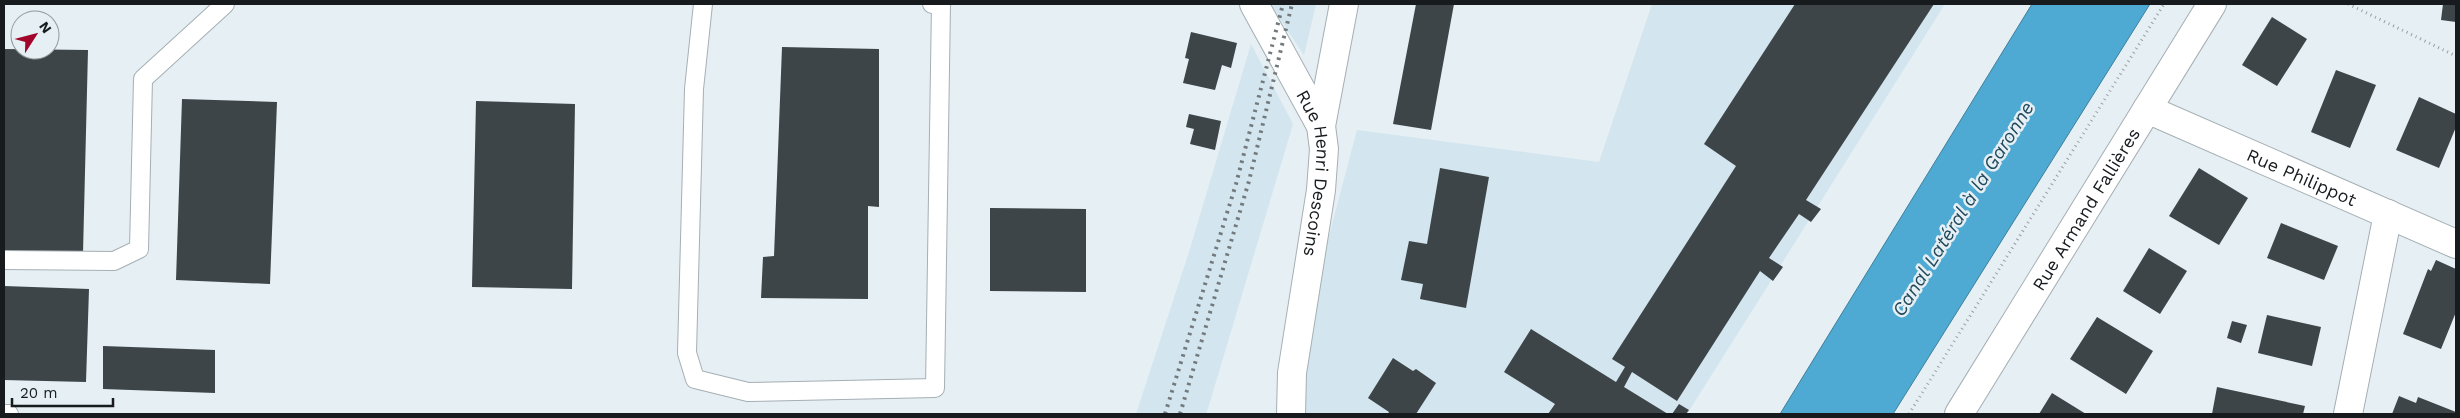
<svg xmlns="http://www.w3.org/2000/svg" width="2460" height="418" viewBox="0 0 2460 418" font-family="'Work Sans',sans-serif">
  <rect width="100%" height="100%" fill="#e5eff4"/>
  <path fill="#d3e5ee" d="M1270 4H1316L1304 55Z
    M1652 4H1945L1687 414H1293L1306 323 1357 130 1599 162Z
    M1251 44 1293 124 1209 405 1206 414H1136L1189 252Z"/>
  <path fill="#4eaad2" stroke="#3e7f9c" d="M2032 4H2150L1893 414H1780Z"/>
  <path fill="#3d4549" d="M1416 4H1454L1431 130 1393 124Z
    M1795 4H1934L1806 200 1821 209 1811 222 1799 214 1769 258 1783 267 1773 281 1760 271 1677 401 1632 372 1624 387 1668 414H1548L1555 404 1504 372 1531 329 1616 382 1625 367 1612 359 1736 166 1704 144Z
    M2443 4H2456V22L2441 20Z
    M2272 17 2307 39 2277 86 2242 65Z
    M1191 32 1237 43 1231 68 1222 65 1215 90 1183 83 1189 59 1185 58Z
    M782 47 879 49V207L868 206V299L761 298 763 257 774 256Z
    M4 49 88 50 83 253 4 256Z
    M2336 70 2376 85 2350 148 2311 132Z
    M2419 97 2456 114V127L2439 168 2396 150Z
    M182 99 277 102 270 284 176 280Z
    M476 101 575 104 572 289 472 287Z
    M1189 114 1221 121 1215 150 1190 144 1194 129 1186 127Z
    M1440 168 1489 177 1466 308 1420 299 1423 284 1401 280 1409 241 1427 244Z
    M2199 168 2248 198 2219 245 2169 216Z
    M990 208 1086 209V292L990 291Z
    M2281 223 2338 246 2324 280 2267 258Z
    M2149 248 2187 271 2160 314 2123 291Z
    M2436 260 2456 269V312L2441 349 2403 334 2428 269 2431 271Z
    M4 286 89 289 86 382 4 380Z
    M2267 315 2321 327 2312 366 2258 353Z
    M2097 317 2153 351 2126 394 2070 359Z
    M2232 321 2247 325 2241 343 2227 338Z
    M103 346 215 350V393L103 389Z
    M1393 358 1413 371 1416 369 1436 383 1416 414H1388L1389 412 1368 398Z
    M2217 387 2305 406 2303 414H2212Z
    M2052 393 2086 414H2039Z
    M2399 396 2416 403 2418 397 2456 412V414H2392Z
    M1679 404 1689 410 1686 414H1672Z"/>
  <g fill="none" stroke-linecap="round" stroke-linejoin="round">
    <defs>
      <path id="lane" d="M703 4 694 89 687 353 695 379 748 392 935 388 941 4H932
        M4 260 114 261 139 249 143 79 225 4
        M4 414H9"/>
      <g id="street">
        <path id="s1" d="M1254 4 1321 126 1324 149 1321 190 1292 373 1291 414"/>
        <path id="s2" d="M2147 109 2456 244"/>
        <path d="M1321 126 1344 4"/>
        <path id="s3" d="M1959 414 2212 4"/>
        <path d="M2348 414 2388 214"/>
      </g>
    </defs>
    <use href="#lane" stroke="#a5afb4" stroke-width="20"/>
    <use href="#street" stroke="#a5afb4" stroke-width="30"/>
    <path stroke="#98a0a3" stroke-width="3" stroke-dasharray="1 4" stroke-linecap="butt" d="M2348 4 2456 56
      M1909 414 2164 4"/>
    <use href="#lane" stroke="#fff" stroke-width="18"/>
    <use href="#street" stroke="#fff" stroke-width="28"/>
    <path stroke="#737a7d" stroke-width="4" stroke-dasharray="2.5 5" stroke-linecap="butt" d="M1165 414 1236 184 1283 4
      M1180 414 1249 181 1292 4"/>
  </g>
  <g text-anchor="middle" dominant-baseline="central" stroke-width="5" stroke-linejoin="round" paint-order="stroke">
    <g font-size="18" fill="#171b1d" stroke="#e5eff4">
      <text stroke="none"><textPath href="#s1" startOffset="185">Rue Henri Descoins</textPath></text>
      <text stroke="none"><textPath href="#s2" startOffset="169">Rue Philippot</textPath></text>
      <text stroke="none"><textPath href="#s3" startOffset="241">Rue Armand Fallières</textPath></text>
    </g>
    <g font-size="19" font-style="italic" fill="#21495b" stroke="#e5eff4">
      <text transform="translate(1963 209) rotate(-58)">Canal Latéral à la Garonne</text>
    </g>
  </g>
  <rect width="2460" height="418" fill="none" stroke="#171b1d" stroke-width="10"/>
  <g transform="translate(35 35) rotate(54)"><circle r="24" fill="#e5eff4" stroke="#939a9e"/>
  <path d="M0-4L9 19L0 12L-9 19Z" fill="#a30429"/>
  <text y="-8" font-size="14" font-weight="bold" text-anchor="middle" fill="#171b1d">N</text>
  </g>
  <path d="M12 398v8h101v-8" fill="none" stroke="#171b1d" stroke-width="2.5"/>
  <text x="20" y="398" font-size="15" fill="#171b1d" stroke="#e5eff4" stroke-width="4" paint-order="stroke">20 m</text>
</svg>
